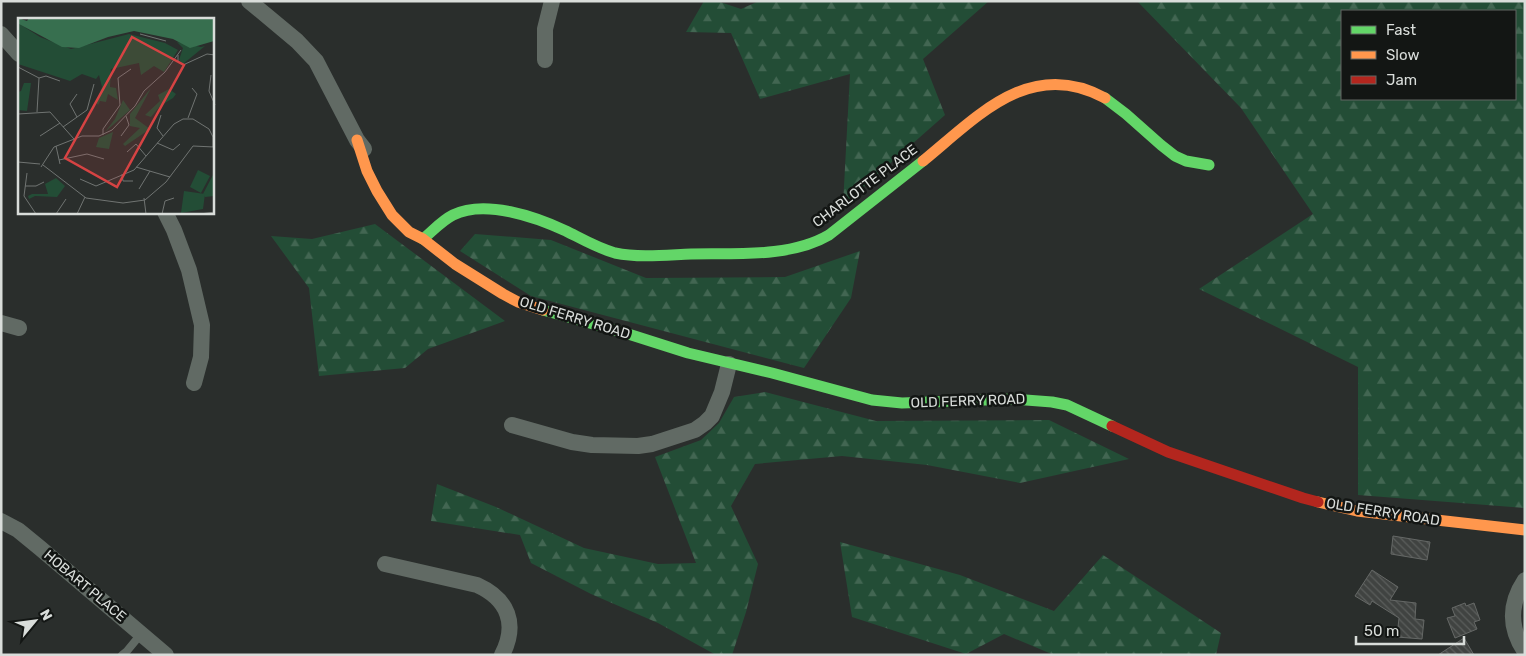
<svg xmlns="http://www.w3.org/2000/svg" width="1526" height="656" viewBox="0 0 1526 656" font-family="Rubik,sans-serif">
  <defs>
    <pattern id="forest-firs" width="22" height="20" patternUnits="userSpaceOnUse" patternTransform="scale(1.25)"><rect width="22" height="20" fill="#234d36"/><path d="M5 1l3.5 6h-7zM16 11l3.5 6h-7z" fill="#426652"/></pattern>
    <pattern id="building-back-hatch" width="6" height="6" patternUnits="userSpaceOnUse" patternTransform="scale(1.25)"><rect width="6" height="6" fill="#404341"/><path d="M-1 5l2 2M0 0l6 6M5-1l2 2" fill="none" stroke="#5b5e5c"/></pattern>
  </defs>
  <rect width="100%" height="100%" fill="#2a2e2c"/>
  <path fill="url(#forest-firs)" fill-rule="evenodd" d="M704 1H717L741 9 759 1H989L923 59 945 115 843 205 850 74 760 99 731 33 686 32Z
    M1137 1H1525V508L1358 495V367L1199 289 1313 214 1241 108ZM1515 11V99H1342V11Z
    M375 224 505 321 428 349 405 368 319 376 309 288 271 236 312 239Z
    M475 234 551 240 646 278 785 277 860 251 851 298 804 368 531 296 460 251Z
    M765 392 876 421 1049 420 1129 459 1020 483 927 465 842 456 755 464 731 506 758 564 746 612 732 655H716L658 623 591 594 531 563 520 535 431 521 437 484 496 507 584 548 658 564 696 563 655 457 701 440 719 423 734 397Z
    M840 542 960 575 1054 611 1103 555 1221 633 1216 655H1054L1004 634 966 654 852 617Z"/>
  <path fill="url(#building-back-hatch)" stroke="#656866" d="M1393 536 1430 542 1427 560 1391 554Z
    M1372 570 1398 587 1390 600 1416 603 1415 619 1424 620 1422 639 1397 637 1399 618 1372 601 1370 605 1355 596Z
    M1465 603 1466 606 1474 603 1480 620 1474 622 1477 629 1455 638 1447 618 1455 616 1452 608Z
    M1464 638 1474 655H1438Z"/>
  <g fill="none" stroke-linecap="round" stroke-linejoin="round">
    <path stroke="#616a64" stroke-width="8" d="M122 655 127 651 141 634"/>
    <path stroke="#616a64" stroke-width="16" d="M249 1 297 41 316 61 357 140 364 149
      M1 34 19 54
      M545 60V29L552 1
      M165 212 174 230 189 270 202 325 201 357 194 383
      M1 323 19 328
      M512 425 572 442 592 445 638 446 652 444 695 430 705 423 712 416 722 392 729 364
      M1 521 18 530 40 548 166 655
      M385 564 477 585C508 599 518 624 502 655
      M1525 580C1509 604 1509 628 1525 652"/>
    <path stroke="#63d668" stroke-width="11" d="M1105 98 1126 114 1161 145 1175 156 1186 161 1209 165
      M423 239C433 231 441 221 453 215 485 199 536 217 566 231 582 239 597 248 615 253 640 258 666 255 691 254 734 253 790 258 829 235L923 161
      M543 310 622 332 688 353 772 373 872 400 902 403 1012 399 1052 402 1067 405 1112 426"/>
    <path stroke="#ff974d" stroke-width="11" d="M357 140 367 171 377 191 392 215 409 232 423 239 455 264 503 294 518 302 543 310
      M923 161C977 117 1030 57 1105 98
      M1318 502 1357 511 1525 530"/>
    <path stroke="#b3261e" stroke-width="11" d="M1112 426 1168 452 1303 498 1318 502"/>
  </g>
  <g text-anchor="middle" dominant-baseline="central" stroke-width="5" stroke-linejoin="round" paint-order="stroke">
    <g font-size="14" fill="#d9ddda" stroke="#131614">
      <text transform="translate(865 186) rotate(-37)">CHARLOTTE PLACE</text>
      <text transform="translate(575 318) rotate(17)">OLD FERRY ROAD</text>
      <text transform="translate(968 401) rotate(-2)">OLD FERRY ROAD</text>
      <text transform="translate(1383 512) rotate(9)">OLD FERRY ROAD</text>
      <text transform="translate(85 586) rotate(40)">HOBART PLACE</text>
    </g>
  </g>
  <g transform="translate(18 18)">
    <rect width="196" height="196" fill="#2a2e2c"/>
    <path d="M0 5 22 19 53 31 111 16 147 25 160 32 146 54 136 48 123 57 121 45 93 51 92 69 98 70 100 82 90 76 88 84 82 83 80 87 78 84 84 69 81 57 78 61 64 56 52 63 0 46ZM133 70 117 100 132 111 107 128 105 126 122 110 112 108V96ZM151 71 158 76 155 80 142 88 133 99 127 97 142 83 140 77ZM105 82 112 92 87 114 97 101ZM95 114 91 131 78 129 81 120ZM196 155V178L187 179 185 176Z" fill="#234d36"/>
    <path d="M159 24 183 29 187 28 165 46 161 42 165 30Z" fill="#234d36"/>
    <path d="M6 65H13L9 93 0 92V74L3 73ZM38 160 47 168 39 179 17 178 11 181 10 178 14 176H30L27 166ZM166 173 187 176 185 191 163 195Z" fill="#234d36"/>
    <path d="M180 152 192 158 183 175 172 169Z" fill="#234d36"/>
    <path d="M0 0 9 3 11 0H196V23L172 30 155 21 116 13 90 19 61 30 44 29 1 6Z" fill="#376f4f"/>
    <path fill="none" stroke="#707472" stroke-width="1" d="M122 16 148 23M160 37V44L165 47 189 36 197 37M0 49 21 60 19 94M193 57 191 73 197 87M21 60 28 58 42 63M59 76 52 86 59 99M0 96 32 94 56 121M143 97 139 110 145 118M170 100 179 76 174 70M45 109 69 92 76 66M85 117V111L102 87 100 60 113 51M22 118 42 105M103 118 111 107 108 98M139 125 155 132 162 126M38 128 42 146M109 134 118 126 128 138M41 142 69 136 86 141M0 144 22 146M25 147 68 180 105 185 127 182M23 149 36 129 64 118H81L94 112 117 88 126 73 147 54 163 32M118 149 152 159M9 155 6 178 18 196M104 156 105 163H115M62 161 78 168 116 152 156 106 165 101H175L191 111 195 119V129M7 168H18L26 164M121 171 132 153M126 180 128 196M127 182 148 164 175 128 196 129M38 196 48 181M59 196 67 179M144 196 147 183 156 180M182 196 197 194"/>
    <path fill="#d64343" fill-opacity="0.15" stroke="#d64343" stroke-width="2.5" d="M114 19 166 47 99 169 47 140Z"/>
    <rect width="196" height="196" fill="none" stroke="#d9ddda" stroke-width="2.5"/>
  </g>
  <rect width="1526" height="656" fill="none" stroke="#d9ddda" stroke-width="5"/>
  <rect x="1341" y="10" width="175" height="90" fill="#131614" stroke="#626663"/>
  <rect x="1351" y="26" width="25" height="8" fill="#63d668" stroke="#626663"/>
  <text x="1386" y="35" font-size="15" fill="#d9ddda">Fast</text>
  <rect x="1351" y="51" width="25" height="8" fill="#ff974d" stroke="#626663"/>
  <text x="1386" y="60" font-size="15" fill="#d9ddda">Slow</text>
  <rect x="1351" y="76" width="25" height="8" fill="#b3261e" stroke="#626663"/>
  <text x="1386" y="85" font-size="15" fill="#d9ddda">Jam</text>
  <g transform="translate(35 621) rotate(61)" stroke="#131614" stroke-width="4" paint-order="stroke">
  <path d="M0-4L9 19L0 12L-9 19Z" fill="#d9ddda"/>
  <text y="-8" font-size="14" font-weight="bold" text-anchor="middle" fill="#d9ddda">N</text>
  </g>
  <path d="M1356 636v8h108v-8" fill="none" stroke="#d9ddda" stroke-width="2.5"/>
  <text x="1364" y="636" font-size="15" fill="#d9ddda" stroke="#131614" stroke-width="4" paint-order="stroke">50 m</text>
</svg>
